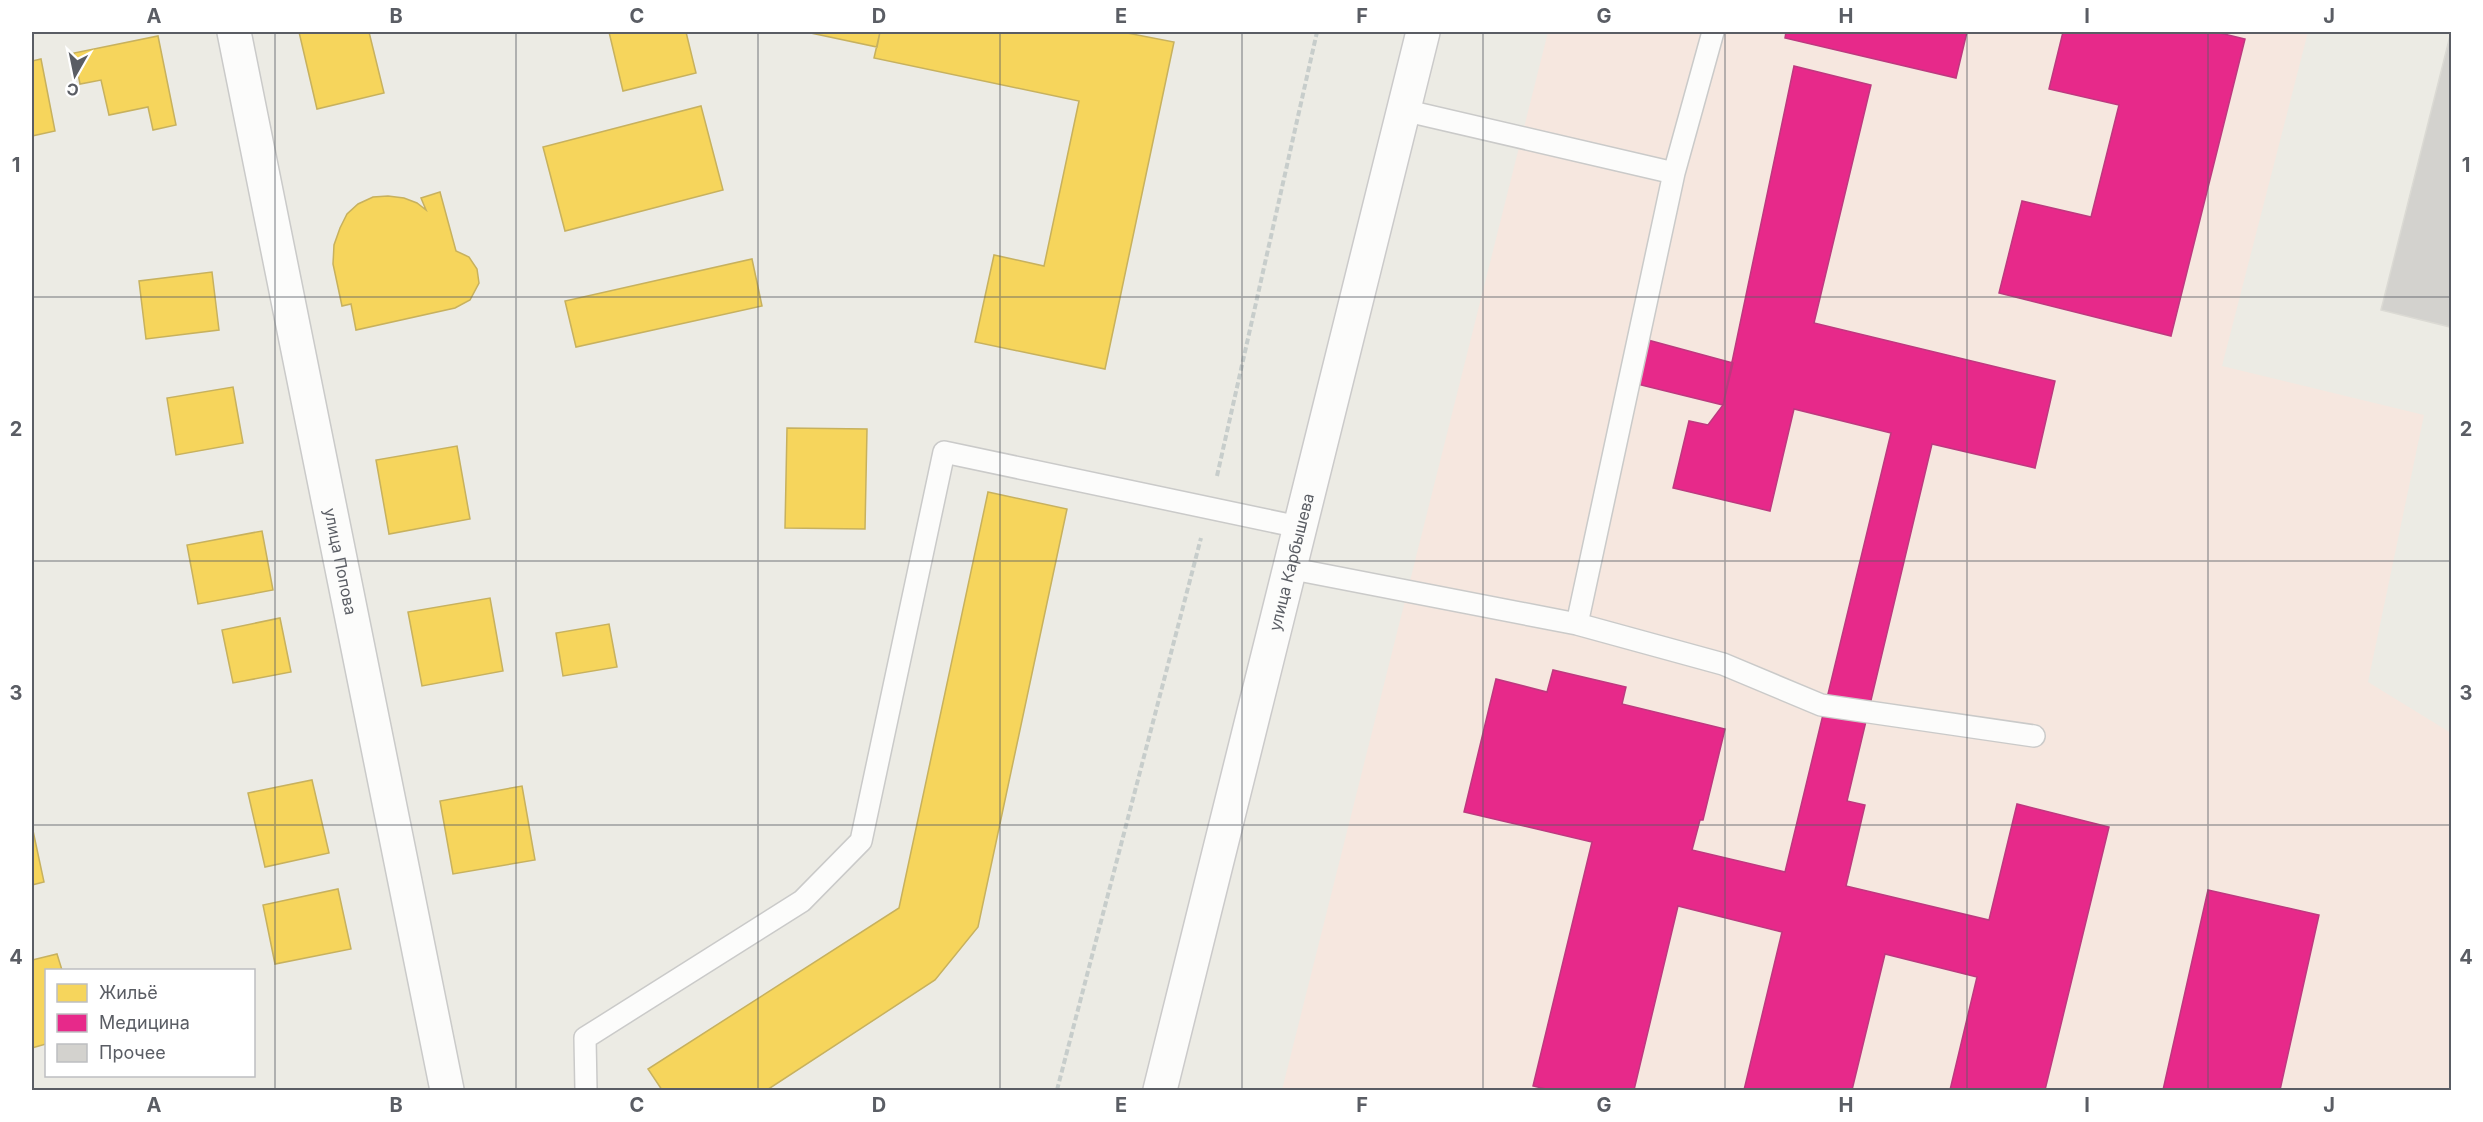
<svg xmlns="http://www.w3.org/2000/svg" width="2483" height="1122" viewBox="0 0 2483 1122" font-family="Inter,sans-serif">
  <rect width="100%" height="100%" fill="#ecebe4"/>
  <path fill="#f6e7df" d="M1548 32H2308L2222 366 2424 415 2368 682 2451 733V1090H1282Z"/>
  <path fill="#f6d55c" stroke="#c7b15e" stroke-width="1.5" d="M299 32H369L384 93 317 109Z
    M609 32H686L696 73 623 91Z
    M806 32H880L877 47Z
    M880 32H1122L1174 42 1105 369 975 342 994 255 1044 266 1079 101 874 58Z
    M158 36 176 125 153 130 148 107 109 115 101 80 80 84 74 53Z
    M41 59 55 131 32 136V61Z
    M701 106 723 190 565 231 543 147Z
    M440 192 456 251 469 257 477 269 479 283 470 300 455 308 356 330 351 304 342 306 333 264 334 245 340 228 347 214 358 204 373 197 388 196 404 198 417 203 426 210 421 198Z
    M752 259 762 306 576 347 565 301Z
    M212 272 219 330 146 339 139 281Z
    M233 387 243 443 176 455 167 398Z
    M787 428 867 429 865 529 785 528Z
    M457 446 470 519 389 534 376 460Z
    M988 492 1067 509 978 927 935 980 767 1090H662L648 1069 899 908Z
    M262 531 273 590 198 604 187 545Z
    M490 598 503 671 422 686 408 612Z
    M280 618 291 672 233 683 222 630Z
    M609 624 617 667 563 676 556 633Z
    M312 780 329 853 265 867 248 793Z
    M522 786 535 860 453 874 440 801Z
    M32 826 44 882 32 885Z
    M338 889 351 949 275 964 263 905Z
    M57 954 62 970H46V1044L32 1048V960Z"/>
  <path fill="#e7298a" stroke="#bd397f" stroke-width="1.5" d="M1786 32H1967L1956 78 1785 38Z
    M2063 32H2216L2245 39 2171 336 1999 293 2022 201 2091 217 2119 105 2049 89Z
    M1794 66 1871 85 1814 323 2055 381 2035 468 1932 444 1847 801 1865 805 1846 886 1989 920 2017 804 2109 827 2045 1090H1950L1977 977 1885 954 1852 1090H1744L1782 932 1678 906 1634 1090H1550L1533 1086 1592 842 1464 812 1496 679 1547 692 1553 670 1626 687 1622 704 1725 729 1703 820H1700L1692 850 1785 872 1891 433 1794 409 1770 511 1673 488 1689 421 1708 425 1723 405Z
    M1648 340 1733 363 1723 405 1637 384Z
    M2208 890 2319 915 2280 1090H2163Z"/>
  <path fill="#d3d2ce" stroke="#dbdad4" stroke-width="1.5" d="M2451 32 2452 320 2450 327 2381 310Z"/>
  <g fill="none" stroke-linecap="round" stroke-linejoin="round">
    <defs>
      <path id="service" d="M1403 110 1674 173
        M1288 568 1577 624 1723 664 1821 705 2034 736
        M1577 624 1674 173 1713 32
        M586 1090 585 1038 802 901 861 841 944 452 1299 527"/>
      <g id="minor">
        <path id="s1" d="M234 32 447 1090"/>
      </g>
      <g id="secondary">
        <path id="s2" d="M1160 1090 1423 32"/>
      </g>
    </defs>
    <use href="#service" stroke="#cacac9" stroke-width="24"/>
    <use href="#minor" stroke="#cacac9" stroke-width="36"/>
    <use href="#secondary" stroke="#cbcaca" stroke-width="36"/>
    <path stroke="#c7cdcb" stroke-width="4" stroke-dasharray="6 3" stroke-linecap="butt" d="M1217 476 1317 32
      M1057 1090 1201 538"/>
    <use href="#service" stroke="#fcfcfb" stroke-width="21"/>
    <use href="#minor" stroke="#fcfcfb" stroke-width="33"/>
    <use href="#secondary" stroke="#fcfcfb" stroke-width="33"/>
  </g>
  <path fill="none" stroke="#5a5d64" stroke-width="1.5" stroke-opacity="0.55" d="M275 32V1090M516 32V1090M758 32V1090M1000 32V1090M1242 32V1090M1483 32V1090M1725 32V1090M1967 32V1090M2208 32V1090M32 297H2452M32 561H2452M32 825H2452"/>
  <g text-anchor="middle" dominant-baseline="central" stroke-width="6" stroke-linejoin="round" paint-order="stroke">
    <g font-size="16" fill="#5a5d64" stroke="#fff">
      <text stroke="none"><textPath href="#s1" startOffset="540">улица Попова</textPath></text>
      <text stroke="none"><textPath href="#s2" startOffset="544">улица Карбышева</textPath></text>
    </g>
  </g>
  <rect width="2483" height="1122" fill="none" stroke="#ffffff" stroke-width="66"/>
  <rect x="45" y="969" width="210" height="108" fill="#ffffff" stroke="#bdbec1" stroke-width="1.5"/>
  <rect x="57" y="984" width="30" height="18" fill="#f6d55c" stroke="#bdbec1" stroke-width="1.5"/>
  <text x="99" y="999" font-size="18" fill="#5a5d64">Жильё</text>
  <rect x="57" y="1014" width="30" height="18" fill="#e7298a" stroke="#bdbec1" stroke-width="1.5"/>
  <text x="99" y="1029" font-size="18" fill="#5a5d64">Медицина</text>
  <rect x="57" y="1044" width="30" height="18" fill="#d3d2ce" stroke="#bdbec1" stroke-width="1.5"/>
  <text x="99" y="1059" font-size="18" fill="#5a5d64">Прочее</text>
  <g transform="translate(75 75) rotate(189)" stroke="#ffffff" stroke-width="4.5" paint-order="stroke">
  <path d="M0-4.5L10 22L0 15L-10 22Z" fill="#5a5d64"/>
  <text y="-9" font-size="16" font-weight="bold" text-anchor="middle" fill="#5a5d64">С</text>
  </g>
  <rect x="33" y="33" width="2417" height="1056" fill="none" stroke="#5a5d64" stroke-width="2"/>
  <g font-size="20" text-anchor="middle" font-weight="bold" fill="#5a5d64">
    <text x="154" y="23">A</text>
    <text x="396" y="23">B</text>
    <text x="637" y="23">C</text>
    <text x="879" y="23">D</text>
    <text x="1121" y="23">E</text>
    <text x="1362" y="23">F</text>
    <text x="1604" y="23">G</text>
    <text x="1846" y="23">H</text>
    <text x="2087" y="23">I</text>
    <text x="2329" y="23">J</text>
    <text x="16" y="172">1</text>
    <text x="2466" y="172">1</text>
    <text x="16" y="436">2</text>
    <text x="2466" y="436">2</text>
    <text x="16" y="700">3</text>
    <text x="2466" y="700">3</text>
    <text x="16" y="964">4</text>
    <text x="2466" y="964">4</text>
    <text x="154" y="1112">A</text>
    <text x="396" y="1112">B</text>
    <text x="637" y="1112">C</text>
    <text x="879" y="1112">D</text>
    <text x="1121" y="1112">E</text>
    <text x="1362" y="1112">F</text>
    <text x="1604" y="1112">G</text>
    <text x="1846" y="1112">H</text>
    <text x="2087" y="1112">I</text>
    <text x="2329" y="1112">J</text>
  </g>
</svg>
